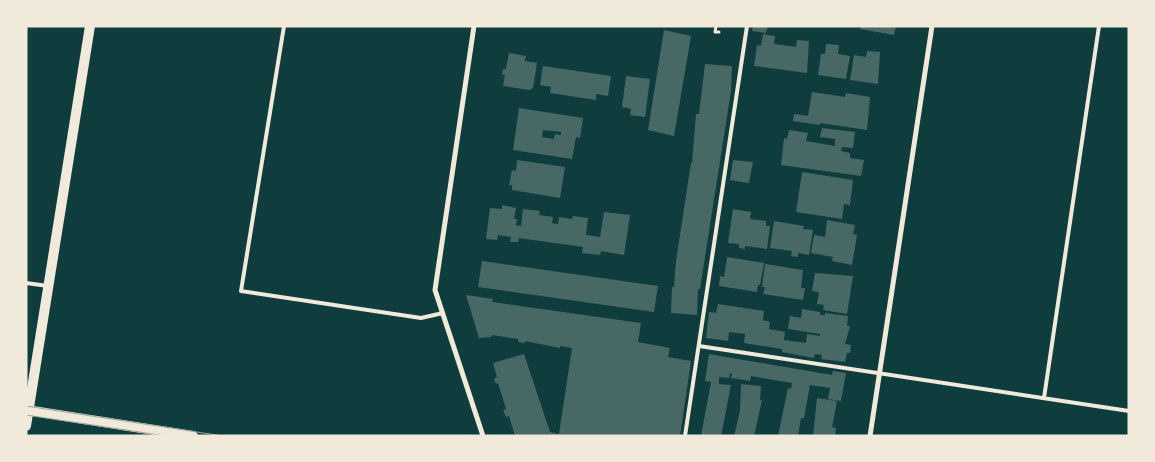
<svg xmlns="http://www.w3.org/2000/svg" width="1155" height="462" viewBox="0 0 1155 462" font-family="'Titillium Web',sans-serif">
  <rect width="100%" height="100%" fill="#0f3d3e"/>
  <path fill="#486865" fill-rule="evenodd" d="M753 26H768L766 33 752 31Z
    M860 26H896L894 35 860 29Z
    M664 30 691 36 674 136 648 130Z
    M763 34 775 36 774 44 796 47 797 40 809 41 807 73 754 66 757 45 761 46Z
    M826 44 839 45 838 54 850 56 846 79 818 75 821 54H825Z
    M867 51 880 52 878 84 850 80 854 55 866 57Z
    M509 53 526 56 525 61 537 63 533 88 529 90 503 86 505 75H502L503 69H506Z
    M705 64 732 66 731 91 700 289H698L697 315 671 313 672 287H674L676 261 691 163H692L696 114H699Z
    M543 66 611 76 608 96 596 94V100L550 93 551 87 540 85Z
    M626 76 650 79 645 117 630 115 631 109 622 107Z
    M812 92 845 97 846 93 870 97 867 130 820 123V125L793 121 794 114 808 116Z
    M519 108 583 118 580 138 576 137 572 159 513 150ZM543 130 561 132V135L555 134 554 139 542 137Z
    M822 128 855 132 853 148 842 147 841 151 850 153V158L864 160 861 176 781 165 784 138 787 139 789 130 808 133 806 141 835 146V139L820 137Z
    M517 160 565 167 560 198 512 190V185H509L512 170 516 171Z
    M733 160 753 162 749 183 730 180Z
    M802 172 853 180 850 205 844 204 842 219 796 212Z
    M502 205 516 208 514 219H517L516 225 521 226 523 209 540 211 539 215 553 217 552 223 558 224 559 217 572 219 573 216 588 218 586 235 600 237 604 212 630 215 624 255 601 251 600 255 582 253 583 247 519 238 518 242H510L511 237 498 235 497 240 486 239 490 208 502 209Z
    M733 209 751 212 750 219 766 221V226H770L767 249 745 246V249L739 248V244L728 243Z
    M827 220 855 225 853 234 857 235 852 265 832 261 833 257 811 253 814 235 825 237Z
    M774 221 804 226 803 229 813 230 809 255 798 253V257L791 256 792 251 770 248Z
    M727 257 764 263 760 285H758L757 292 719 286 720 276 724 277Z
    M482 261 658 286 654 312 478 287Z
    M765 264 803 270 801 288H805L803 300 763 294 765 287H762Z
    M815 273 853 276 847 314 823 310 824 305 817 304 819 292 812 291Z
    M466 295 493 299 492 302 641 323 638 342 670 348 668 357 691 361 680 436H515L509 416 506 417 503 410 506 409 498 383 496 384 494 379 497 377 493 363 524 354 550 432 559 434 572 348 560 346V348L525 341V343L518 342V339L492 335 491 337 479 338Z
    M718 304 764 311 763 320 770 322 769 329 785 332 784 340 806 343 807 334 820 336V334L788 329 790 316 801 318 802 309 820 312V315H825V313L848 316 847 326H850L845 344 851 345 850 353H847L845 362 821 359 822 355 815 354 814 358 782 352V349L744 343 745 334 729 332 728 341 706 338 709 312 716 313Z
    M709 354 832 375 833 371 846 373 841 401 828 399 830 388 810 385 804 418H801L798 436H778L788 388 791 389 792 383 751 376 750 381 731 378 732 374 730 373 729 378 719 377V384L731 385 721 436H701L711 382 705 381Z
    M741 384 761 386 760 400H762L754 436H734L740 411Z
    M817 398 837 401 832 427 836 428 835 436H813Z"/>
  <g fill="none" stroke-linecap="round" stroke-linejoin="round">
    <path stroke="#f1e9da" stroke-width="3" d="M716 26 715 32H719"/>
    <path stroke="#f1e9da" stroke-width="4" d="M284 26 241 291 421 318 443 313
      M26 283 48 286
      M699 346 1129 411
      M1044 398 1099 26
      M685 436 747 26"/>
    <path stroke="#f1e9da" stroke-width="5" d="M474 26 435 290 483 436
      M870 436 932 26"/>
    <path stroke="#f1e9da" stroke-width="10" d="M26 410 193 436
      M26 426 90 26"/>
    <path stroke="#97a49c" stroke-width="1" d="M26 406 223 436
      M26 415 166 436"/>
  </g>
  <rect width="1155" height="462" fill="none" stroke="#f1e9da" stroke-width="55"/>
</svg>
